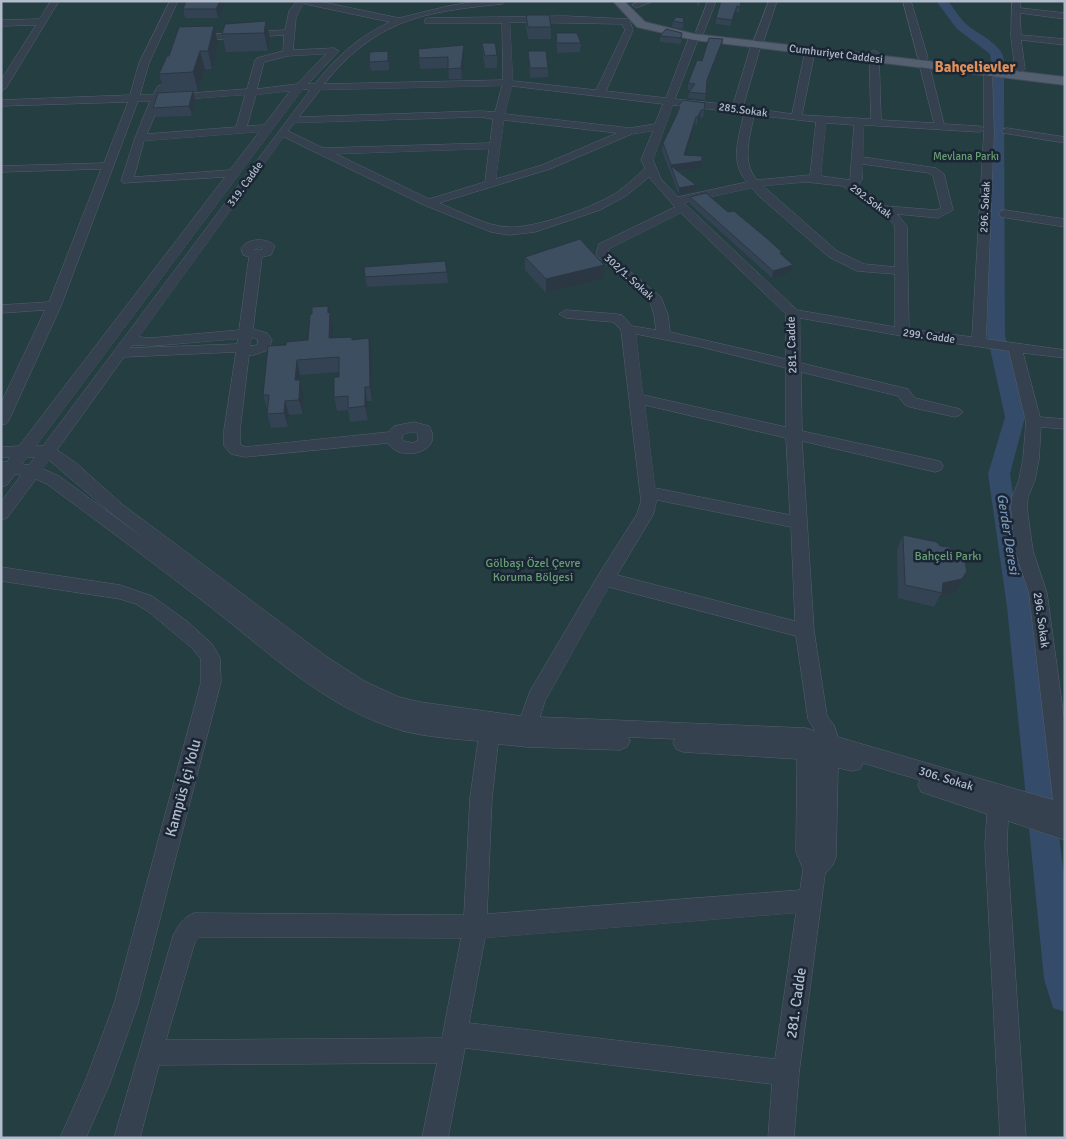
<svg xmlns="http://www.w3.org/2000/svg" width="1066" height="1139" viewBox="0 0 1066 1139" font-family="Signika,sans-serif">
  <rect width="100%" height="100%" fill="#223040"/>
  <path fill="#243e41" d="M1 1H1065V1138H1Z"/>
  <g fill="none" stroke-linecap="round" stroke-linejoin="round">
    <path fill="#344b69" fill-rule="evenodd" d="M936 1H948C954 8 959 17 965 23 976 34 1013 48 1002 68H992L990 54 957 29Z
      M997 70 1004 74 1005 335 1025 417 1010 474 1031 607 1065 884V1012L1053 1008 1044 979 1007 607 988 474 1005 417 987 335 990 74Z"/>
    <defs>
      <path id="minor" d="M51 1H59L6 88 1 91V80L36 25 1 26V20L39 19Z
        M170 1H178L149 63 140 95H153L158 86 161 85 166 88 163 95 247 89 255 60 257 58 283 51 284 35 195 41 190 38 195 35 285 30 289 11 297 1H318L399 18 448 6 478 1H506L502 4C423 12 377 19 324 84L503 80 502 23H425V19L428 18 565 16 629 19 633 30 606 91 666 98 689 37 694 34 697 35 699 37 675 99 733 105 751 45 756 42 759 43 761 45 743 107 792 114 805 51 810 48 813 49 815 51 802 115 871 119 869 53 874 50 879 53 881 120 934 123 919 64 924 61 929 64 944 124 979 126 984 128V71L986 69H992L994 132 986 339 1065 350V358L1023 353 1040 417 1065 419V429L1041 427 1039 459 1035 480 1028 497 1027 508 1033 551 1047 593 1065 726V840L1008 821 1007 845 1026 1138H1000L985 845 987 814 921 792 918 785 920 780 863 763 860 769 853 771 838 768 836 857 833 865 825 874 799 1073 794 1138H768L772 1084 465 1048 448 1138H422L437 1063 159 1065 140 1138H114L173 936C178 925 183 918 194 913L464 915 470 798 478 741C453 739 427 737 403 731 325 709 267 650 204 602 152 562 100 523 47 484L36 479 7 518 1 520V502L21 475 15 474 7 485 1 487V462H7L10 457H1V447L19 446 225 177 123 183 121 181 135 138 150 101H138L61 306 9 420 6 424 1 425V403L45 310 1 313V305L49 302 101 169 1 172V166L104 163 128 102 1 106V100L130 95 139 63ZM304 3 305 4 390 22C359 36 336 57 315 84H308L339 51 334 48 293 50 296 18ZM510 22 622 24 625 30 596 90 513 81ZM326 54 297 84 257 89 264 62 288 56ZM502 86 495 112 481 111 299 117 320 90ZM512 86 663 104 655 124 630 128 505 114ZM303 89 310 90 43 446H36ZM290 91 264 125 247 126 256 95ZM245 95 236 127 147 134 161 101ZM673 105 744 113C739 137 729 162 747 182L678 197 661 179 653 160ZM754 115 816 122 810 175 757 180C741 161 750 138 754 115ZM481 117 493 119 490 143 323 148 288 131 294 123ZM504 120 617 133 542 165 496 179ZM826 123 854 125 850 180 821 176ZM864 125 979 132 984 130 972 337 909 329 907 226 897 214 938 218 953 210 944 174 936 168 863 157ZM653 131 641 160 645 168C637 176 628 184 619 191 598 206 534 229 508 227 485 226 460 211 439 203L550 169 632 134ZM259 132 230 170 134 177 144 141ZM284 137 424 205 491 232 509 235 535 232 600 210 626 196 649 177 675 207 599 244 596 254 598 257 650 302 654 315 656 330 632 326 622 315 617 314 566 310 559 314 566 318 613 322 621 330 641 501 637 514 599 574 530 691 521 716 420 702 399 697 366 682 327 657 123 505 76 463 57 450 124 357 236 352 224 430V446L231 454 245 457 388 443C398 463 446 453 429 426L414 422 394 426 389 432 245 447 240 444V430L249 355H254L268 350 272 340 267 333 253 329 262 257 271 255 275 246C266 237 249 238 241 248L243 255 249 257 239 330 151 338 139 337ZM489 149 485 182 429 199 336 154ZM862 164 929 173 933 176 941 208 936 210 885 206 858 186 862 179ZM806 182 843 186 892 222 895 226V267L864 264 837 251 763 186ZM752 188 760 197 829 257 857 271 895 274V327L797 310 684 203ZM681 213 786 314V359L670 332 668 315 661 297 608 253 609 249ZM261 247 262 250H253ZM800 318 902 336 1009 351 1026 422 1023 459 1019 480 1012 497 1011 508 1015 551 1029 593 1053 800 838 737 834 725 827 716 814 631 802 441 935 472 941 470 943 466 941 462 935 460 802 431 801 372 898 396 905 405 910 407 955 417 960 415 963 412 960 409 915 398 908 389 801 363ZM636 334 697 346 786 368V427L643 395ZM252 337 258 340 257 345 250 346ZM238 339 237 344 130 348 133 345 151 346ZM645 405 786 438 790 515 655 488ZM414 432 418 434V439L414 443 403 441 402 437 404 434ZM28 457H35L29 465 22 464ZM49 460 111 513 145 539 59 476 43 469ZM657 500 791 527 795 621 617 575 653 515ZM609 587 796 636 808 719 815 731 806 728 540 717 545 701ZM628 737 675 739 673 743 676 749 683 752 797 759 796 852 803 869 800 890 487 914 492 798 498 744 527 747 620 750 627 747 630 741ZM796 913 775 1059 469 1023 485 938ZM199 937 461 938 442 1038 166 1040 195 942Z
        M640 1H654L636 8 632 5Z
        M708 1H716L704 32 703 34H697L696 32Z
        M769 1H777L764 40 762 42H756L754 40Z
        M903 1H911L928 58 926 60H920L918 58Z
        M1012 1H1020V8L1065 13V19L1020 13 1021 35 1065 39V45L1021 40 1025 69 1020 72 1015 69 1011 37Z
        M1007 128 1065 137V143L1003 133 1002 131 1003 129Z
        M1005 210 1065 219V227L1001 217 999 214 1001 211Z
        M1 567 120 585 152 596 188 622 212 644 220 658 221 682 138 1004 110 1083 86 1138H60L86 1079 114 1004 201 682V659L192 648 149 612 136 604 120 599 1 581Z"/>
      <path id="major" d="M613 1H624L645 22 694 34 1065 77V85L694 40 637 27Z"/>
    </defs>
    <use href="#minor" stroke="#545f6e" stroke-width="1"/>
    <use href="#major" stroke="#424d5c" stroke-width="2"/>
    <use href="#minor" fill="#364150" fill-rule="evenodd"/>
    <use href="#major" fill="#546070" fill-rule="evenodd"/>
  </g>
  <path fill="#344353" d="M186 1H225V2L218 18H185L183 9Z
    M696 1H701L698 8Z
    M741 1 739 13 736 12 731 26 716 24V18Z
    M526 15 551 27V39H528L526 27Z
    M684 18 683 29 672 27 673 21Z
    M266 21 270 39 268 51 226 52 222 34Z
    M556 33 581 43 580 52 557 53Z
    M682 33 681 44 660 42V36Z
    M482 43 497 55V68H485L483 55Z
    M218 44 212 69H205L198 91H193L195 100 192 116 156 117 153 108 165 93 159 74 167 56Z
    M464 45V56L462 79H449L448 68 420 69 418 49Z
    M722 45 707 85 705 100 688 98 689 92 691 90H688V83L702 61Z
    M388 51 389 70 371 71 369 62Z
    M528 51 548 68V77L530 78Z
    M705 103 703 118 700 117 697 125 695 124 685 155 701 168 678 172 695 191 679 195 662 151 663 143 677 114 678 106Z
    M690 197 728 212 781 255 793 265 791 272 772 278 690 204Z
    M525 257 604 265 603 279 546 293 525 270Z
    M447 272 448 283 367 287 365 277Z
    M329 312H330L333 326 332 338 352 340 372 353V401H367L368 420 350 422 348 410 337 411 334 397 339 377V372L300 375V380L304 394 303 414 289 415 288 427 271 428 267 414V409L263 395 286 345 308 340Z
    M903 535 940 546 967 571 955 593 940 596 934 607 898 598 897 549Z"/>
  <path fill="#2b3743" d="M220 1 225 2 218 18 216 9Z
    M737 6 736 12 731 26 732 20Z
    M266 21 270 39 268 51 264 33Z
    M214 26 218 44 212 69 208 51Z
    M723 39 722 45 706 86 707 80Z
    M464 45V56L462 79 461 68Z
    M200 51 205 69 198 91 193 72Z
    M193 91 195 100 192 116 189 106Z
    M701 110 700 117 697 125 698 117Z
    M696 117 695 124 683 163 684 155Z
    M702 161 701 168 673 172 671 166 670 173 671 165Z
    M696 185 695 191 679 195V188Z
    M604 265 603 279 546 293V279Z
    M793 265 791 272 772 278 773 271Z
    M328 306 333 326 332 352 329 338Z
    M369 338 372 353V401L370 387Z
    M297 360 300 375 299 395 295 380Z
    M300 380 304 394 303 414 299 400Z
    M365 387 367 401 368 420 365 406Z
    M285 401 289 415 288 427 284 413Z
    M967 571 955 593 940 596 942 593 943 583Z"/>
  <path fill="#3d4e60" stroke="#2b3743" d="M186 1H220L216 9H183Z
    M721 1H741L740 7 737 6 732 20 716 18Z
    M526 15H549L551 27H528Z
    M676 17 684 18 683 23 673 21Z
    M266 21 264 33 222 34 225 24Z
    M214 26 208 51H200L193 72 159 74 167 56H169L179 27Z
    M666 29 682 33 681 38 660 36Z
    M556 33H577L581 43H557Z
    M709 38 723 39 707 80 706 94 689 92 695 84 688 83 697 60 702 61Z
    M482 43H495L497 55 485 56Z
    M464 45 461 68 448 69V57L419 58 418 49Z
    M388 51V61L369 62 370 52Z
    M528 51H546L548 68H530Z
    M193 91 189 106 153 108 158 93Z
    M683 100 705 103 704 110H701L698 117H696L684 155 702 156V161L671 165 663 143 677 114 680 107 678 106Z
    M671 166 696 185 679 188Z
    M706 193 728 212 734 211 770 241 782 252 780 253 793 265 773 271 690 197Z
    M580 239 604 265 546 279 525 257Z
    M445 261 447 272 365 277 364 267Z
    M328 306V313L330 312 329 338 352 337V340L369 338 370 387H365V406L348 408V396L334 397V377H339V357L297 360 295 380H300L299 400 285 401 284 413 267 414 269 395H263L268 346 286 345V342L308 340 310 314H312V307Z
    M903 535 937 542 940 546 949 547 958 553 965 562 967 571 962 579 943 583 942 593 905 585Z"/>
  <g text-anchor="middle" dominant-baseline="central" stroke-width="5" stroke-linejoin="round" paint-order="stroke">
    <g font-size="11" fill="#b2bccb" stroke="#1b2635">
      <text transform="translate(836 54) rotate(7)">Cumhuriyet Caddesi</text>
      <text transform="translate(743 110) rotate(8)">285.Sokak</text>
      <text transform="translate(245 184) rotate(-54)">319. Cadde</text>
      <text transform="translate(871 201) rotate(37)">292.Sokak</text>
      <text transform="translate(985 207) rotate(-87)">296. Sokak</text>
      <text transform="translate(629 277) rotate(42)">302/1. Sokak</text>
      <text transform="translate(929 336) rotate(8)">299. Cadde</text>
    </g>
    <g font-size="11" fill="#679e72" stroke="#1b2635">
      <text x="966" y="156">Mevlana Parkı</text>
    </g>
    <g font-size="12" fill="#b2bccb" stroke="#1b2635">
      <text transform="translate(792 345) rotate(-92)">281. Cadde</text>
      <text transform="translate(1041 620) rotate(82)">296. Sokak</text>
      <text transform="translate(946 779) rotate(17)">306. Sokak</text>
    </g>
    <g font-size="12" fill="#679e72" stroke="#1b2635">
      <text x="948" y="556">Bahçeli Parkı</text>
      <text x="533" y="563">Gölbaşı Özel Çevre<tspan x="533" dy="14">Koruma Bölgesi</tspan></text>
    </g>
    <g font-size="14" font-style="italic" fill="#7793b5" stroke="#1b2635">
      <text transform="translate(1008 534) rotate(81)">Gerder Deresi</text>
    </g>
    <g font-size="15" font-weight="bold" fill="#df9059" stroke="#1b2635">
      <text x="975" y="67">Bahçelievler</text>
    </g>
    <g font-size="15" fill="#b2bccb" stroke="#1b2635">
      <text transform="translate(183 788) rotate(-75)">Kampüs İçi Yolu</text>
      <text transform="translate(796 1003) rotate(-82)">281. Cadde</text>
    </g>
  </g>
  <rect width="1066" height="1139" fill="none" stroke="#b2bccb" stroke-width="5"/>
</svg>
